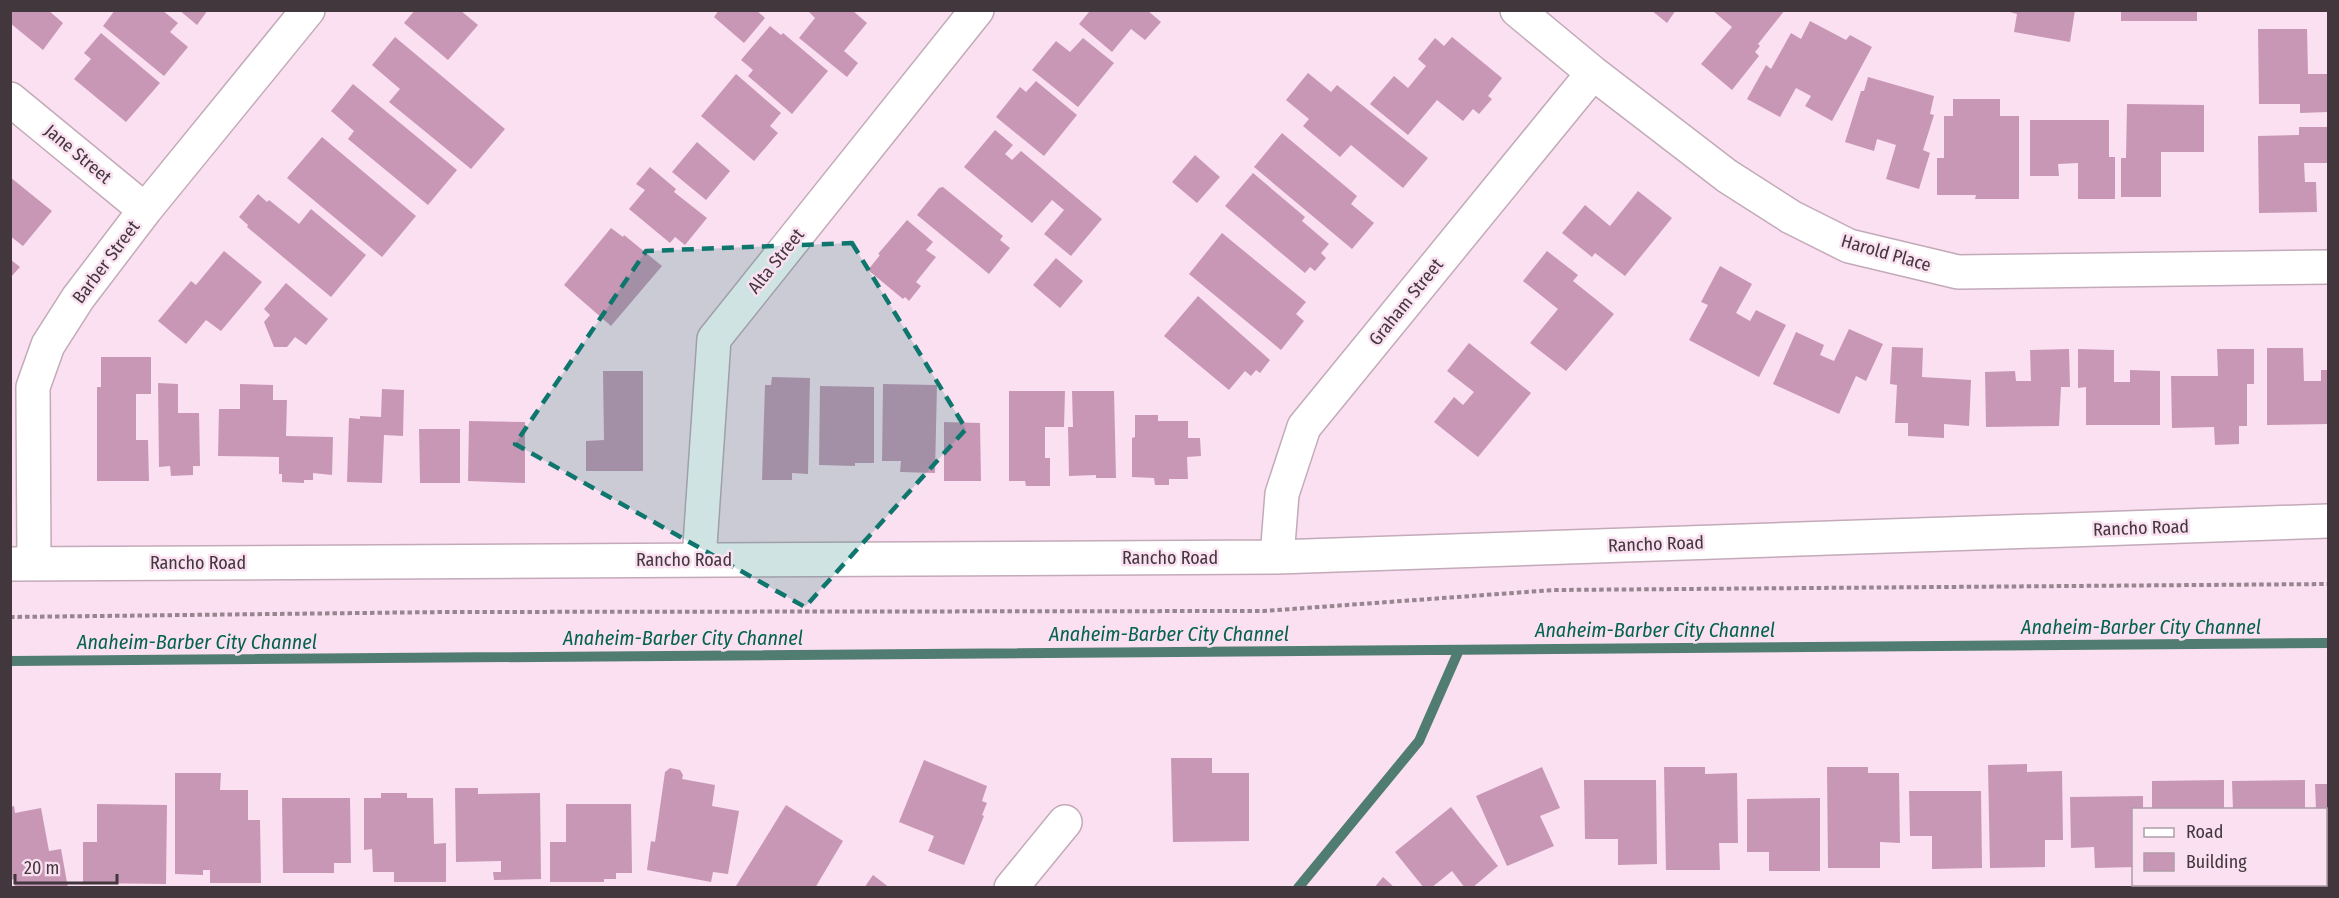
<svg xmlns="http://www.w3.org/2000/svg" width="2339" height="898" viewBox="0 0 2339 898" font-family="'Fira Sans Condensed',sans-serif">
  <rect width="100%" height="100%" fill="#fae0f0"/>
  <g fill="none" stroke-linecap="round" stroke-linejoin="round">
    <path stroke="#517c72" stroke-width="10" d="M10 661 2328 643
      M1298 888 1419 741 1459 650"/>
  </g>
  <path fill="#c997b6" d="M10 10H48L63 23 43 50 10 23Z
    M115 10H162L178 23 170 32 188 47 164 76 103 26Z
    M179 10H208L197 25Z
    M415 10H460L478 25 448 60 404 23Z
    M719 10H756L765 18 744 43 714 17Z
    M807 10H852L867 23 844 51 858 63 847 77 799 38 815 18Z
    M1087 10H1147L1161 22 1145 40 1131 29 1112 52 1079 24 1089 12Z
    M1651 10H1676L1667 23Z
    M1712 10H1785L1758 44 1760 46 1755 52 1759 56 1732 90 1701 64 1732 27Z
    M2003 10H2075L2070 42 2014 32 2017 14Z
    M2121 10H2197V21H2121Z
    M1810 21 1846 40 1850 35 1872 47 1832 121 1805 106 1811 96 1796 88 1780 117 1747 99 1766 65 1771 69 1791 33 1801 39Z
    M770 26 781 35 783 33 828 71 792 114 748 76 753 70 741 60Z
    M2258 29H2307L2308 74H2328V112L2300 113V104H2259Z
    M101 33 160 83 126 122 74 79 91 59 84 53Z
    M395 37 505 129 471 169 389 102 400 89 372 65Z
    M1452 37 1502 78 1488 96 1492 99 1479 114 1473 109 1463 121 1437 100 1408 135 1370 104 1394 76 1408 88 1426 66 1418 59 1435 38 1444 46Z
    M1083 38 1114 63 1078 107 1032 70 1056 41 1070 52Z
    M1308 73 1331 92 1337 85 1428 158 1403 188 1351 145 1340 157 1303 126 1309 119 1286 100Z
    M736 74 781 113 770 126 778 133 754 161 701 116Z
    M1868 77 1934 96 1930 114 1934 115 1923 150 1930 153 1919 189 1886 179 1896 145 1877 139 1874 151 1845 142 1861 91H1864Z
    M1036 81 1077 115 1044 156 996 117 1020 87 1026 92Z
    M353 84 457 170 428 205 348 139 354 131 331 111Z
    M1953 99H2000V116H2019V199H1975L1976 195H1937V158H1944V116H1953Z
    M2127 104 2204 105V152H2161V197H2121V158H2126Z
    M2030 120H2109V157H2115V199H2078V163L2058 164 2059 176H2030Z
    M2299 127H2328V163H2304L2305 182H2316L2317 212 2259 213 2258 136 2299 135Z
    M995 130 1013 145 1005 154 1012 160 1021 151 1102 219 1071 256 1044 234 1064 210 1052 200 1032 223 964 167Z
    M1282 133 1357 196 1351 204 1374 223 1352 249 1254 167Z
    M322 137 416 216 382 257 287 178Z
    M697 142 730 171 706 200 672 172Z
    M1195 155 1220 177 1197 203 1172 182Z
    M650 167 676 189 674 192 707 218 685 245 675 237 670 243 629 209 645 190 636 184Z
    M1253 173 1305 217 1302 221 1329 244 1321 253 1326 258 1315 271 1310 267 1305 273 1225 206Z
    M10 177 52 211 23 246 10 236Z
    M943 187 1003 236 1000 240 1010 248 989 274 917 215 939 188Z
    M1638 191 1672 218 1625 276 1595 253 1592 257 1562 233 1585 205 1610 226Z
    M258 194 267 202 269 200 299 224 311 209 366 255 331 297 247 227 248 225 239 217Z
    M907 220 933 242 926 250 936 257 916 282 921 286 909 301 905 297 903 299 868 270 880 255 878 254Z
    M611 228 623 237 624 235 662 266 611 326 564 285Z
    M1222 233 1306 302 1296 314 1304 321 1281 350 1189 274Z
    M224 251 262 282 221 331 206 320 186 344 158 321 191 281 196 285Z
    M1547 251 1578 275 1573 281 1614 314 1566 371 1530 343 1558 309 1523 281Z
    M1056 258 1083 281 1060 308 1033 285Z
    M10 259 20 267 10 278Z
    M1720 266 1752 284 1736 313 1750 321 1756 310 1786 325 1759 377 1689 340 1708 305 1701 302Z
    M286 283 328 319 306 345 295 337 287 347H274L264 322 270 315 264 309Z
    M1198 296 1270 360 1260 373 1256 370 1251 376 1245 371 1229 390 1164 336Z
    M1849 329 1883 344 1866 381 1856 376 1839 414 1773 384 1796 332 1824 345 1820 355 1834 361Z
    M1469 343 1531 393 1478 457 1434 422 1454 397 1463 405 1474 392 1447 371Z
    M1892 347 1923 348 1922 377 1971 380 1969 426 1944 424V438L1908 436V423H1895L1897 385 1890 384Z
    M2267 348H2303L2304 381H2321V370H2328V424L2267 425Z
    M2069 349 2070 387H2061L2059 426 1986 427 1985 372 2015 371 2016 381H2031L2030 350Z
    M2078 349 2114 350V382H2130V370L2160 371V425H2086V387L2078 388Z
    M2217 349H2254V384H2247V426H2239V444L2215 445 2214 427 2172 428 2171 376H2218Z
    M101 357H151V394H136V440H148L149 481H97V387H101Z
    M603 371H643V471H586V441L604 440Z
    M772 377 810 378 808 474 792 473V480H762L765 385H771Z
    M158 383 178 384V413H199L200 466H193V475L171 476 170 466 159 467Z
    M240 384 273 385V400H287L286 436 333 437 332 475 313 473V480H304V483L282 482V474H279V457L218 456 219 409H240Z
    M883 384 937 385 935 473 900 472 901 461H882Z
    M820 386 874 387V463H855V466L819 465Z
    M382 389 404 390 403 436 384 435 382 483 347 482 349 418 360 419V416L381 417Z
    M1009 391H1065L1064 427H1045V458H1050V486H1026L1025 481H1009Z
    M1072 391H1114L1116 478H1096V475L1069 476 1068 427H1073Z
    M1135 415H1158V421H1188V438H1200L1201 456 1187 457 1188 479H1169V485H1155L1154 478 1132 477V438L1135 437Z
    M469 421 525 422V483L468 481Z
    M944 422 980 423 981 481H944Z
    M419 429H460V483H420Z
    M1171 758H1212V773H1249V841L1173 842Z
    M924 760 987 786 982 801 987 803 982 815 984 816 964 865 928 851 934 836 899 822Z
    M2027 764V772L2062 771 2063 840H2045V867L1990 868 1988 765Z
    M1542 767 1560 808 1540 816 1554 846 1507 866 1476 796Z
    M1664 767H1705V774L1737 773 1738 843H1719L1720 870H1666Z
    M1827 767H1868V773H1899L1900 843 1880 842V868H1828Z
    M670 768 680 770 683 775 682 779 715 785 712 806 739 811 728 874 713 872 711 882 647 870 651 841 655 842 665 772Z
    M175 773H221L220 790H248V820H260L261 883H210V870H203V875L175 874Z
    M1584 780H1656L1657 864 1618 865V839H1585Z
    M2224 780V810H2152V781Z
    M2305 780V810H2233L2232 781Z
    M2315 784H2328V854H2326V810H2316Z
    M455 788H478V794L540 793 541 879 494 880 493 872H501V861L456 862Z
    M1909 791H1981L1982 868 1932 869V836H1910Z
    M381 793H407V798H433L434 844 446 843V882H394V872H373L372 849 364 850V798H381Z
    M2143 796V810H2134V867L2095 868 2094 847 2071 848 2070 797Z
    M282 798H350L351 863H334V873H283Z
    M1820 798V871H1769V852H1747V799Z
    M97 804 167 805 166 884 83 883V842H97Z
    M566 804H631L632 873H616V879H604V882H550V842H566Z
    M786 805 843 841 815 888H738L736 886Z
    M14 806 15 813 41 808 49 851 61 849 68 888H15L14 879 10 880V807Z
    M1451 807 1498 866 1472 888H1465L1452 871 1431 888H1424L1395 852Z
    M873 875 890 888H864Z
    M1383 877 1395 888H1374Z"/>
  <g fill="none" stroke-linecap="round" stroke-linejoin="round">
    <defs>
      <path id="minor" d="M1517 10 1593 73 1727 176 1791 217 1849 246 1958 272 2328 267
        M10 99 145 210
        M1277 557 1282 494 1304 427 1593 73
        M699 560 714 339 977 10
        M10 564 1277 557 2328 521
        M34 564 33 387 48 345 78 298 145 210 308 10
        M1011 888 1065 822"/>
    </defs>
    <use href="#minor" stroke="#c3aab9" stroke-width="36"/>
    <path stroke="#978590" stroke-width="4" stroke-dasharray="4.5 3" stroke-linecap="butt" d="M10 617 447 612 1264 611 1554 590 2328 584"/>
    <use href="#minor" stroke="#fff" stroke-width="33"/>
  </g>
  <path fill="#0f766e" fill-opacity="0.2" stroke="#0f766e" stroke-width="4.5" stroke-dasharray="12 8" stroke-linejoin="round" d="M852 243 966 429 805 607 515 444 646 251Z"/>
  <g text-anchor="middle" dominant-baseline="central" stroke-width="5" stroke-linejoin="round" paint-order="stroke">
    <g font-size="18" fill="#41373d" stroke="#fae0f0">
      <text transform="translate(78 154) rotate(40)">Jane Street</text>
      <text transform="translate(1886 253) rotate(16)">Harold Place</text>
      <text transform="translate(776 261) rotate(-51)">Alta Street</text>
      <text transform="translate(106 262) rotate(-53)">Barber Street</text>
      <text transform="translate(1406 302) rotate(-51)">Graham Street</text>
      <text transform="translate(2141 528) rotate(-2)">Rancho Road</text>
      <text transform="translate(1656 544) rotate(-2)">Rancho Road</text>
      <text x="1170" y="558">Rancho Road</text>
      <text x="684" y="560">Rancho Road</text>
      <text x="198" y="563">Rancho Road</text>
    </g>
    <g font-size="20" font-style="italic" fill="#036250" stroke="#fae0f0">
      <text x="2141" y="627">Anaheim-Barber City Channel</text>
      <text x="1655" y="630">Anaheim-Barber City Channel</text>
      <text x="1169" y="634">Anaheim-Barber City Channel</text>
      <text x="683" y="638">Anaheim-Barber City Channel</text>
      <text x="197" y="642">Anaheim-Barber City Channel</text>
    </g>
  </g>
  <rect width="2339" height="898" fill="none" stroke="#41373d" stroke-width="24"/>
  <rect x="2132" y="808" width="195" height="78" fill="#fae0f0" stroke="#b09ca8" stroke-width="1.5"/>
  <rect x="2144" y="828" width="30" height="9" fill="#ffffff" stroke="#b09ca8" stroke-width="1.5"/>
  <text x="2186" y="838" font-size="18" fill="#41373d">Road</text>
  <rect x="2144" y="853" width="30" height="18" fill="#c997b6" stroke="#b09ca8" stroke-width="1.5"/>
  <text x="2186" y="868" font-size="18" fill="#41373d">Building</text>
  <path d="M15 874v9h102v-9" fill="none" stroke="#41373d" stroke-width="3"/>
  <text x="24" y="874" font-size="18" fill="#41373d" stroke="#fae0f0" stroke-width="4.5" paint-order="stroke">20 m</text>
</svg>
